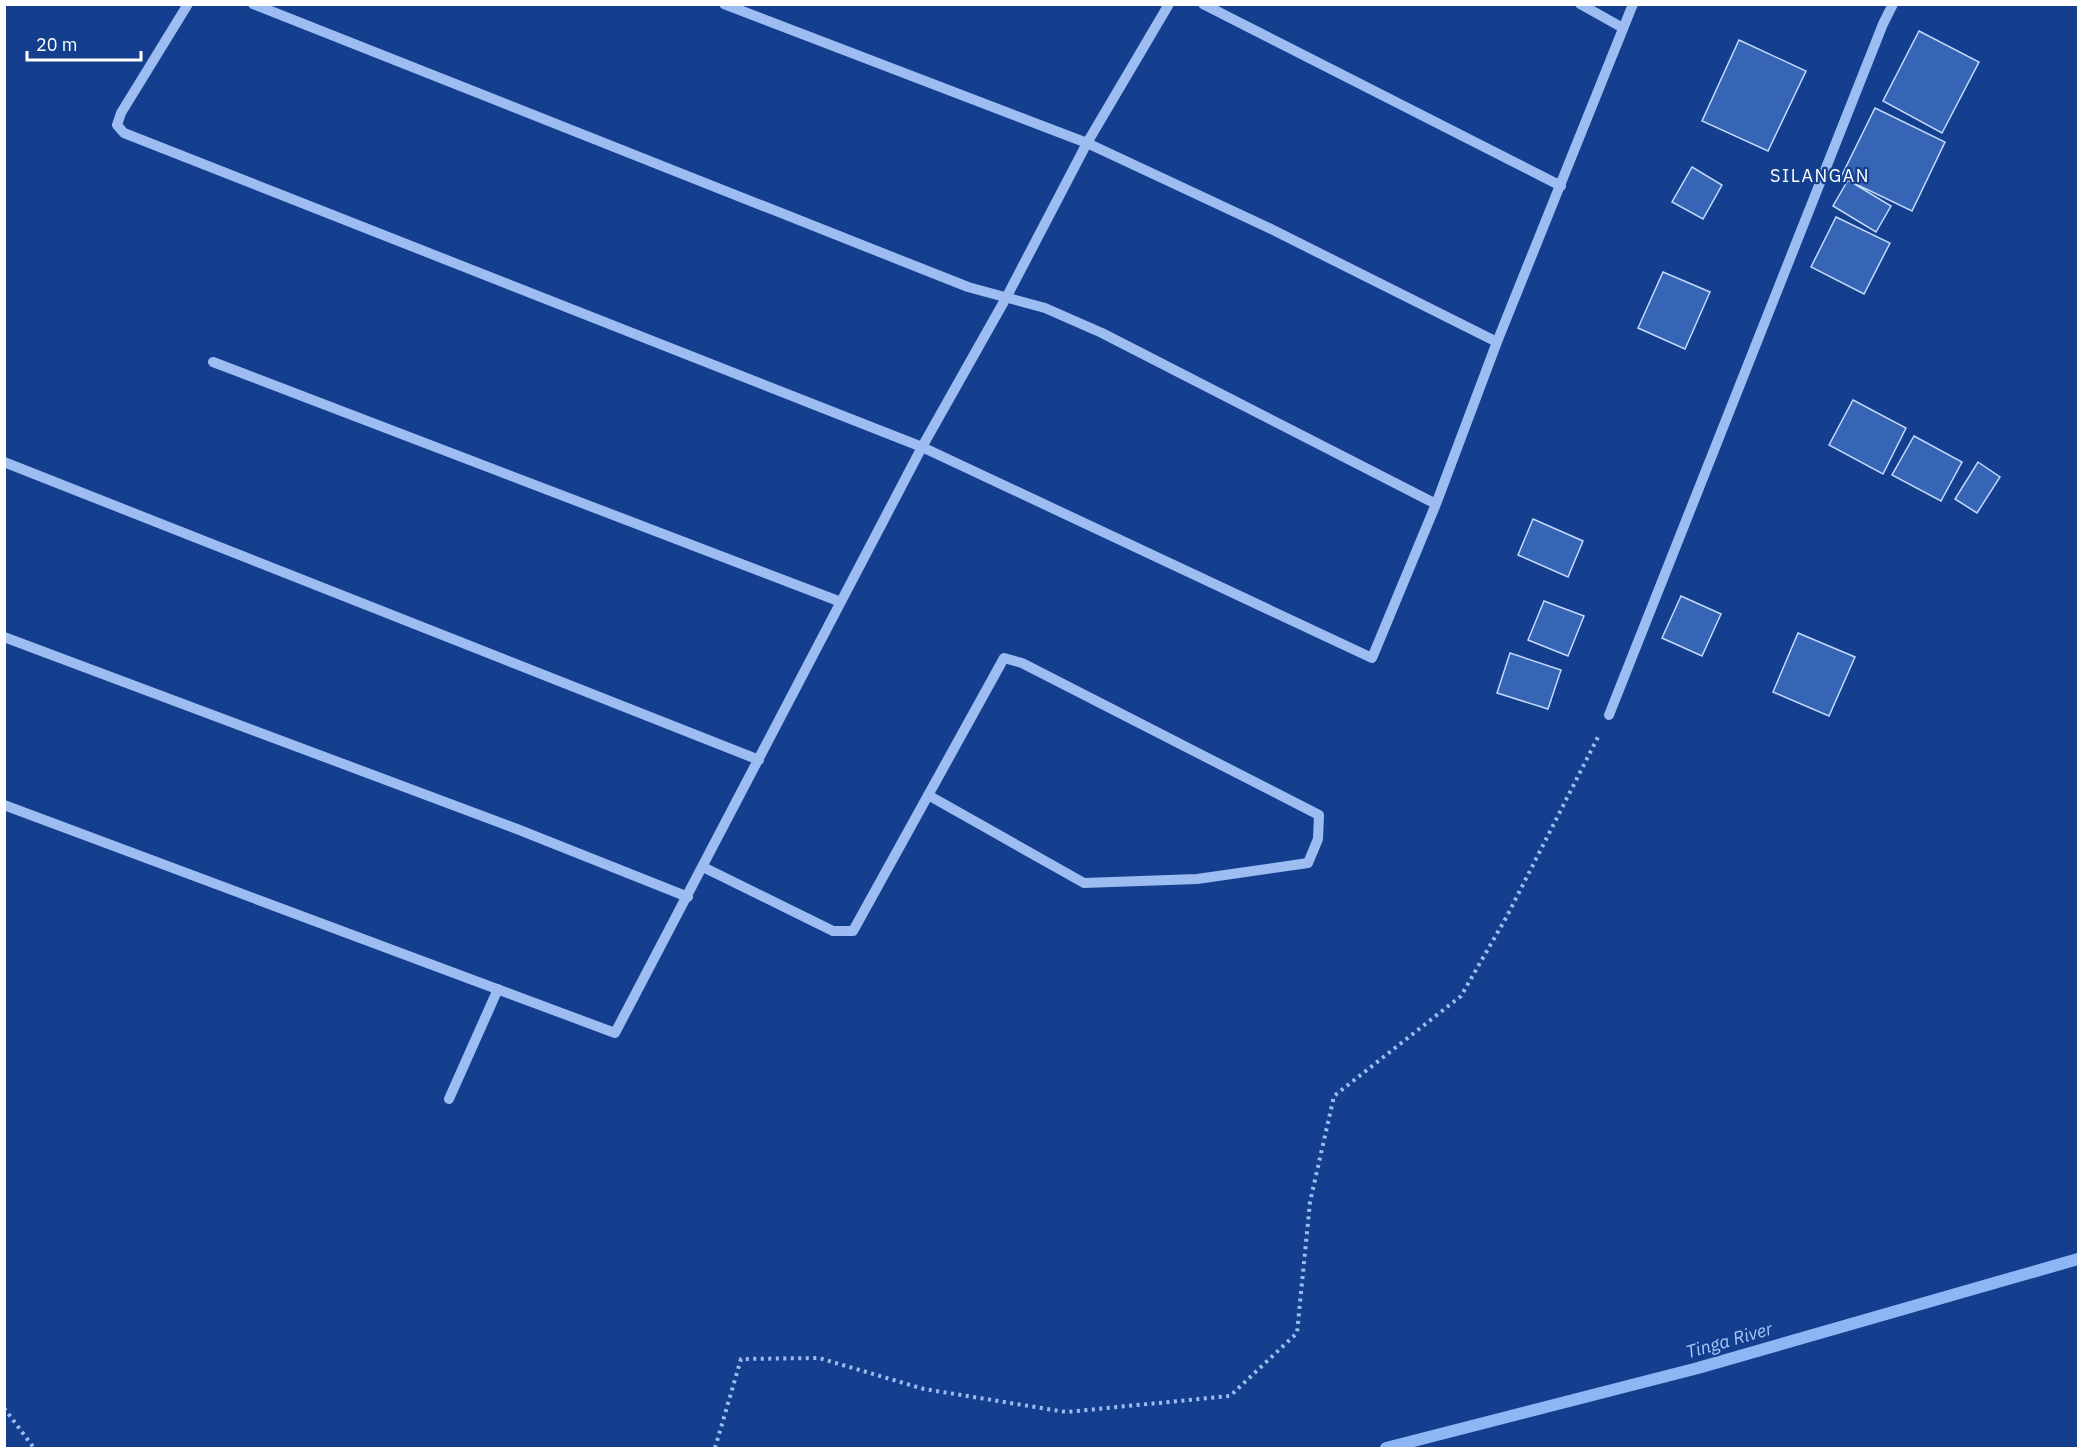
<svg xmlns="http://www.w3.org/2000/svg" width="2083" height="1453" viewBox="0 0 2083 1453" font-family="'IBM Plex Sans',sans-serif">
  <rect width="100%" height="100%" fill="#133f8e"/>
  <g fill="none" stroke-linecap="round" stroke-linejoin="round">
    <path stroke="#8fb6f4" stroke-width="12" d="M1386 1448 1698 1368 2078 1259"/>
  </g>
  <path fill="#3765b5" stroke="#c4d9fc" stroke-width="1.5" d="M1919 31 1979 62 1942 133 1883 101Z
    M1739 40 1806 71 1768 151 1702 121Z
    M1875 108 1945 142 1912 211 1841 177Z
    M1692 167 1722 185 1703 219 1672 202Z
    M1848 180 1891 206 1876 232 1833 206Z
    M1836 217 1890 243 1864 294 1811 267Z
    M1663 272 1710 292 1685 349 1638 328Z
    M1853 400 1906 428 1883 474 1829 445Z
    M1914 436 1962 462 1941 501 1892 475Z
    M1978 462 2000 477 1977 513 1955 499Z
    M1533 519 1583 541 1568 577 1518 555Z
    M1681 596 1721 614 1702 656 1662 638Z
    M1544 601 1584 616 1568 656 1528 640Z
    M1798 633 1855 657 1829 716 1773 692Z
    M1510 653 1561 670 1548 709 1497 693Z"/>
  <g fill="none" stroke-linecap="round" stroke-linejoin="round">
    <path stroke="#9dbcf1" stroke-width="4" stroke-dasharray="3 4.5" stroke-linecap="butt" d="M4 1408 34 1448
      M715 1448 741 1359 819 1358 924 1389 1066 1412 1230 1396 1297 1333 1310 1202 1334 1096 1461 996 1507 916 1599 735"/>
    <path stroke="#9dbcf1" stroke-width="10" d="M188 4 121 113 117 125 124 133 922 447 1372 658 1436 504 1497 342 1633 4
      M253 4 968 287 1045 308 1102 333 1436 504
      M724 4 1087 143 1269 228 1497 342
      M1203 4 1561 186
      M1580 4 1623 28
      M213 362 841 602
      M4 462 759 760
      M4 637 517 829 688 897
      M1609 715 1883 24 1893 4
      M4 805 615 1033 922 447 1006 298 1087 143 1169 4
      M703 867 833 931H853L1004 658 1022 663 1319 815 1318 839 1308 863 1197 879 1084 883 928 795
      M449 1099 498 989"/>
  </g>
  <g text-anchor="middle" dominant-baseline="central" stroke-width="4.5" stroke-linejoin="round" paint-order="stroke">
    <g font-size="18" letter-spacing="1.5" fill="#fff" stroke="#133f8e">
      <text x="1820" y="175">SILANGAN</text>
    </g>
    <g font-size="18" font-style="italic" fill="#a9c7f8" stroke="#133f8e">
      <text transform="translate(1729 1340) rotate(-16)">Tinga River</text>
    </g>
  </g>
  <rect width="2083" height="1453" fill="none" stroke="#ffffff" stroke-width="12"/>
  <path d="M27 51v9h114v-9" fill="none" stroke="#ffffff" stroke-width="3"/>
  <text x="36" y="51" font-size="18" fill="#ffffff" stroke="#133f8e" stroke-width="4.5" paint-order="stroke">20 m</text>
</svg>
